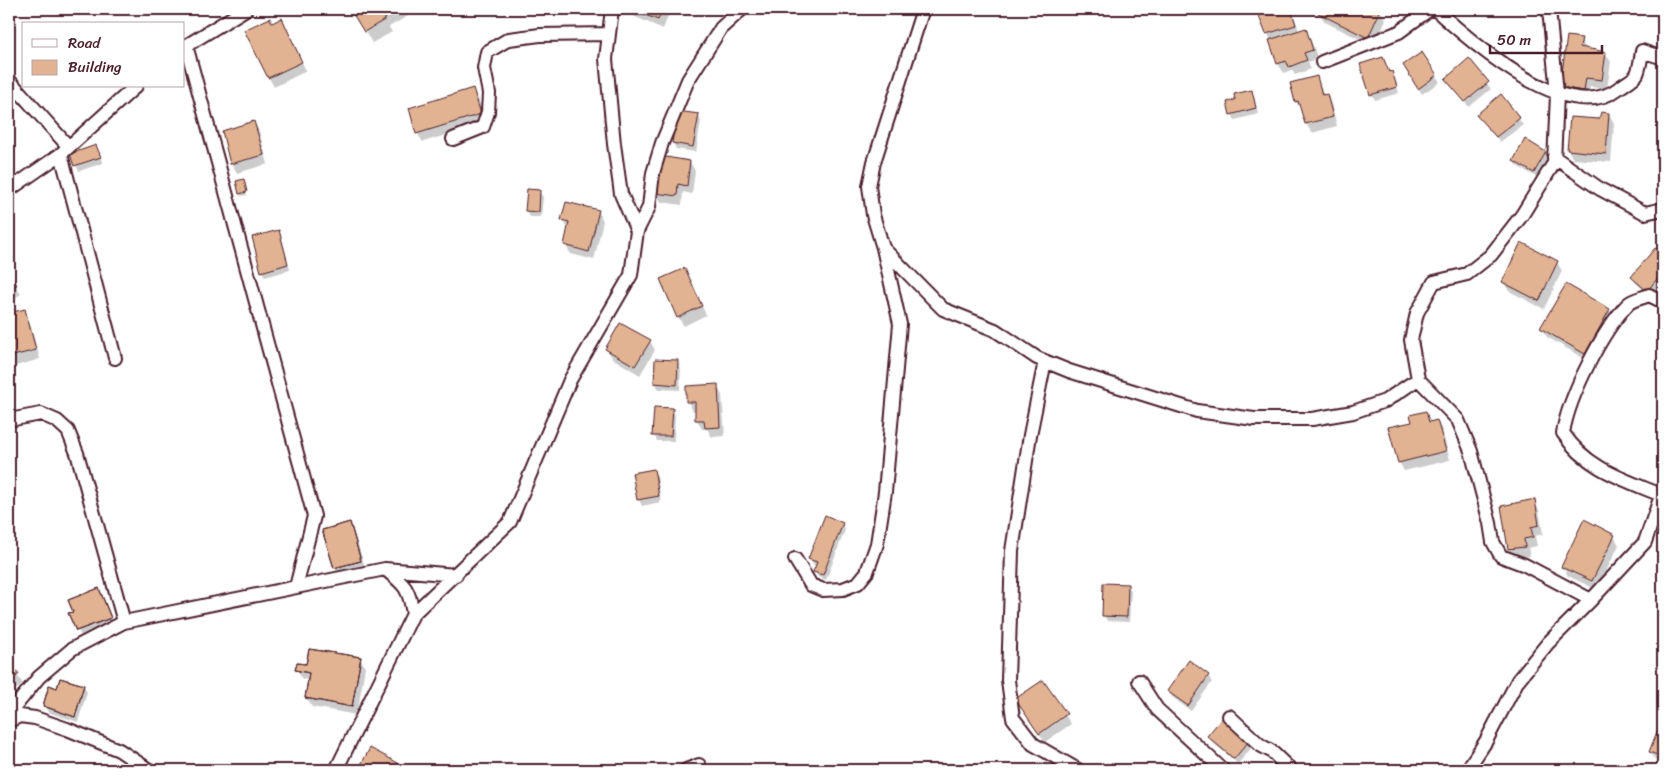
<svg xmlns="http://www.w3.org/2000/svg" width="1672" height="779" viewBox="0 0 1672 779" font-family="Sriracha,sans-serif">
  <rect width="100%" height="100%" fill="#fff"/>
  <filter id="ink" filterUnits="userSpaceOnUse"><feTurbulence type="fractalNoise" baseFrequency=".02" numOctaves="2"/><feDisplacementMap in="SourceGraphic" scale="10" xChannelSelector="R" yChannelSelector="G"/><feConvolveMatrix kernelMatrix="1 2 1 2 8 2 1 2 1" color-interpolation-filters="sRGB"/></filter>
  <g filter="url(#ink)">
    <path fill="#0003" d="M352 9H409L411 14 389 27 392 32 372 43Z
      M627 9H671L663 29 631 15Z
      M1276 9H1292L1299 31 1305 29 1310 38 1318 59 1308 62 1311 69 1295 75 1292 70 1284 73 1278 64 1271 41 1260 14Z
      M1322 9H1377L1380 10 1386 20 1374 46 1325 22 1319 13Z
      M287 29 306 71 274 87 269 78Z
      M1581 40 1586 49 1605 53 1611 62 1607 89 1590 87 1589 99 1561 87Z
      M1422 54 1440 82 1422 94 1405 66Z
      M1469 60 1491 89 1469 107 1446 79Z
      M1389 73H1391L1395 79 1399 93 1375 100 1372 94Z
      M1316 78 1321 87 1324 96 1326 95 1331 104 1337 126 1312 133 1306 124 1302 110 1296 102 1292 84Z
      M472 89 478 98 485 123 423 142 417 133Z
      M1251 92 1254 97 1258 114 1235 120 1232 114Z
      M1501 96 1523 125 1500 142 1478 115Z
      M1609 114 1614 123 1611 162 1573 159 1568 150Z
      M698 115 701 121 696 152 676 149 673 143Z
      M254 122 259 131 268 164 237 173 232 164 223 132Z
      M96 147 103 163 79 171 76 165Z
      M1545 153 1548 159 1538 178 1517 166 1514 161Z
      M690 162 695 171 692 194 683 192 682 205 661 202 656 193Z
      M245 183 247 195 241 196 240 193Z
      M539 191 543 197 541 217H530L526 211Z
      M598 211 603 221 594 260 571 254 565 245 568 229 563 220Z
      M279 231 282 237 290 270 265 277 262 271Z
      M1656 250 1663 256V281L1651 296 1636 283 1632 277Z
      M1557 262 1562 271 1544 309 1509 291 1503 282Z
      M9 274 21 294 9 302Z
      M690 279 706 315 684 326 678 317Z
      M24 310 29 320 40 359 9 368V315Z
      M1609 310 1614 319 1590 362 1547 337 1541 328Z
      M650 341 655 350 640 375 612 358 607 349Z
      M678 362 681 368 680 390 659 389 655 383Z
      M717 386 722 395 725 436 712 437 707 429H702L697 420 696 411H693L688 402 687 387Z
      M672 409 675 415 674 441H657L654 435Z
      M1426 412 1431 423 1437 421 1442 430 1450 460 1404 471 1399 462 1413 423Z
      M653 470 657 476 661 502 642 506 639 500 634 474Z
      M1534 501 1539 510 1543 534 1535 536 1537 546 1528 548 1530 556 1515 558 1509 549 1502 507Z
      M349 524 354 533 366 570 340 577 335 568Z
      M842 524 845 530 826 580 818 577 815 572 817 566 813 565 810 559Z
      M1614 536 1619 545 1597 590 1568 576 1563 567Z
      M1128 585 1131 591 1129 622 1107 621 1104 615Z
      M99 590 104 599 115 627 83 640 70 614 75 612Z
      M360 658 365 667 357 715 312 707 307 698 309 680 302 679 297 670 307 666Z
      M1189 662 1208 676 1212 682 1191 711 1172 697 1168 691Z
      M9 663 23 684 9 695Z
      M1043 681 1071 724 1045 742 1022 708Z
      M84 686 87 692 78 722 48 712 44 706Z
      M1660 726 1663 727V764L1656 761 1650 752Z
      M1208 736 1249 741 1252 747 1238 764 1212 742Z
      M370 750 397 764 401 770H360Z"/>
    <path fill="#e1b392" stroke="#4a1f2b" d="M350 9H392L383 14 386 19 364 32Z
      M630 9H663L658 20Z
      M1272 9H1291L1296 25 1266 34 1258 14Z
      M1320 9H1381L1368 38 1318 13Z
      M270 18 272 23 282 18 302 62 268 78 244 30Z
      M1306 28 1313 50 1304 53 1307 60 1289 67 1286 61 1277 64 1269 40Z
      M1567 36 1582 38 1580 47 1606 52 1602 80 1586 78 1584 91 1560 87Z
      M1422 52 1437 75 1418 89 1403 65Z
      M1383 57 1389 72 1392 71 1397 87 1370 95 1360 64Z
      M1469 58 1489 82 1465 102 1445 79Z
      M1317 76 1322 95 1327 94 1333 117 1305 124 1298 101 1295 102 1290 83Z
      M473 88 481 114 416 134 409 108Z
      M1252 90 1256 108 1230 115 1227 102 1235 100 1234 94Z
      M1501 94 1520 118 1496 137 1476 115Z
      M677 111 699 114 693 147 672 143Z
      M1601 112 1609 113 1606 154 1567 150 1570 117 1599 119Z
      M254 121 264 155 230 164 222 131Z
      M1525 139 1546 152 1534 173 1513 161Z
      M96 145 101 157 74 166 70 154Z
      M660 156 690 161 687 186 678 184 677 196 655 193Z
      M244 179 247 192 239 194 236 181Z
      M527 189 540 190 539 212 525 211Z
      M566 202 599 210 589 252 564 245 569 222 561 220Z
      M279 230 288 264 261 272 252 237Z
      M1521 242 1558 261 1539 301 1502 282Z
      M1655 248 1663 255V272L1647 291 1631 277Z
      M685 268 702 306 677 318 660 279Z
      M9 271 17 285 9 290Z
      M1566 284 1610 309 1585 354 1540 328Z
      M25 309 36 350 9 357V313Z
      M620 323 651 340 635 366 605 349Z
      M655 359 678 360 677 385 654 383Z
      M718 384 720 427 705 428 704 420H695V402H686V386Z
      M654 407 673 408 671 436H652Z
      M1426 411 1429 422 1437 420 1446 451 1398 463 1388 427 1412 422 1410 415Z
      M654 469 659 496 637 500 632 473Z
      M1535 499 1539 525 1531 527 1533 537 1524 539 1525 547 1508 549 1501 506Z
      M825 515 843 523 823 575 813 572 817 562 808 559Z
      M1584 519 1615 535 1592 581 1561 567Z
      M350 522 361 561 334 568 322 530Z
      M350 522 361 561 334 568 322 530Z
      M1103 583 1128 584 1127 617 1102 616Z
      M99 588 111 618 76 631 68 613 73 612 68 600Z
      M99 588 111 618 76 631 68 613 73 612 68 600Z
      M309 649 361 657 352 707 305 698 309 673 295 670 297 663 306 664Z
      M309 649 361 657 352 707 305 698 309 673 295 670 297 663 306 664Z
      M1189 660 1209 675 1188 706 1167 691Z
      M9 661 19 674 9 682Z
      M9 661 19 674 9 682Z
      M60 678 84 685 75 717 43 706 49 685 57 688Z
      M60 678 84 685 75 717 43 706 49 685 57 688Z
      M1043 680 1067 714 1039 734 1015 699Z
      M1223 717 1250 740 1234 759 1207 736Z
      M1660 724 1663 726V757L1649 752Z
      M370 748 398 763 394 770H358Z"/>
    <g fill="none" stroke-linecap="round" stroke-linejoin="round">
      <defs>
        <path id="street" d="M612 9 606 59 614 144 621 194 637 231
          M923 9 874 162 869 186 873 215 883 248 943 309 995 330 1037 358 1069 371 1197 411 1254 419H1312L1353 412 1385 401 1418 379
          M1435 9C1471 42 1568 128 1619 88 1624 84 1634 79 1637 74 1640 67 1641 58 1642 51L1663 58
          M1549 9 1557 94 1554 163 1522 215 1491 255 1467 274 1434 282 1417 313 1411 340 1418 379 1458 420 1471 451 1490 523 1493 542 1501 556 1525 565 1591 600
          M186 45 314 516 296 587
          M184 47 246 9
          M1322 62 1399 32 1430 9
          M9 80 68 146
          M453 139 483 127 488 112 489 93 484 68 487 52 509 39 540 35 609 34
          M61 154 115 358
          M1554 157 1600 189 1645 213 1663 209
          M9 190 61 154 136 86
          M1045 361 1030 435 1012 551 1008 680 1013 718 1033 744 1078 770
          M9 420 41 414 57 421 68 431 77 453 124 622
          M1661 495C1623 479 1587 469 1563 433 1569 396 1602 331 1628 304 1633 299 1643 298 1649 295L1663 302
          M795 559 811 585 823 590 843 589 858 583 867 572 877 544 885 492 900 324 883 248
          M385 569C405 585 409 588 413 614
          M1139 681 1157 709 1223 770
          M9 714 39 677 72 649 124 622 385 569 456 575
          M1229 716 1260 745 1271 751 1291 770
          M9 721 20 716 35 718 67 729 119 750 149 770
          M336 770 413 614 510 522 570 380 631 275 637 231 649 207 653 173 662 143 688 80 721 28 742 9
          M686 770 699 765
          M1467 770 1486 741 1518 680 1548 643 1591 600 1645 542 1663 490"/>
      </defs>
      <use href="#street" stroke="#4a1f2b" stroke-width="16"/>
      <use href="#street" stroke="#fff" stroke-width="12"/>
    </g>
  </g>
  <rect width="1672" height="779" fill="none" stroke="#fff" stroke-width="30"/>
  <rect x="15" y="15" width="1642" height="749" fill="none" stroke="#4a1f2b" stroke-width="2" filter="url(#ink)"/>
  <rect x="22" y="22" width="162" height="65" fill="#ffffff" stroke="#b7a5aa"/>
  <rect x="32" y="39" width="25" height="8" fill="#ffffff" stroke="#b7a5aa"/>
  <text x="68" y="48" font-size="15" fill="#4a1f2b">Road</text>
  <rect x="32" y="60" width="25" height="15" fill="#e1b392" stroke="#b7a5aa"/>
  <text x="68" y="72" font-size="15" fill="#4a1f2b">Building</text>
  <path d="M1490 45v8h112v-8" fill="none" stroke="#4a1f2b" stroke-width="2.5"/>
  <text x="1497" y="45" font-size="15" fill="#4a1f2b" stroke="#ffffff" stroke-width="4" paint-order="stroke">50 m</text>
</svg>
